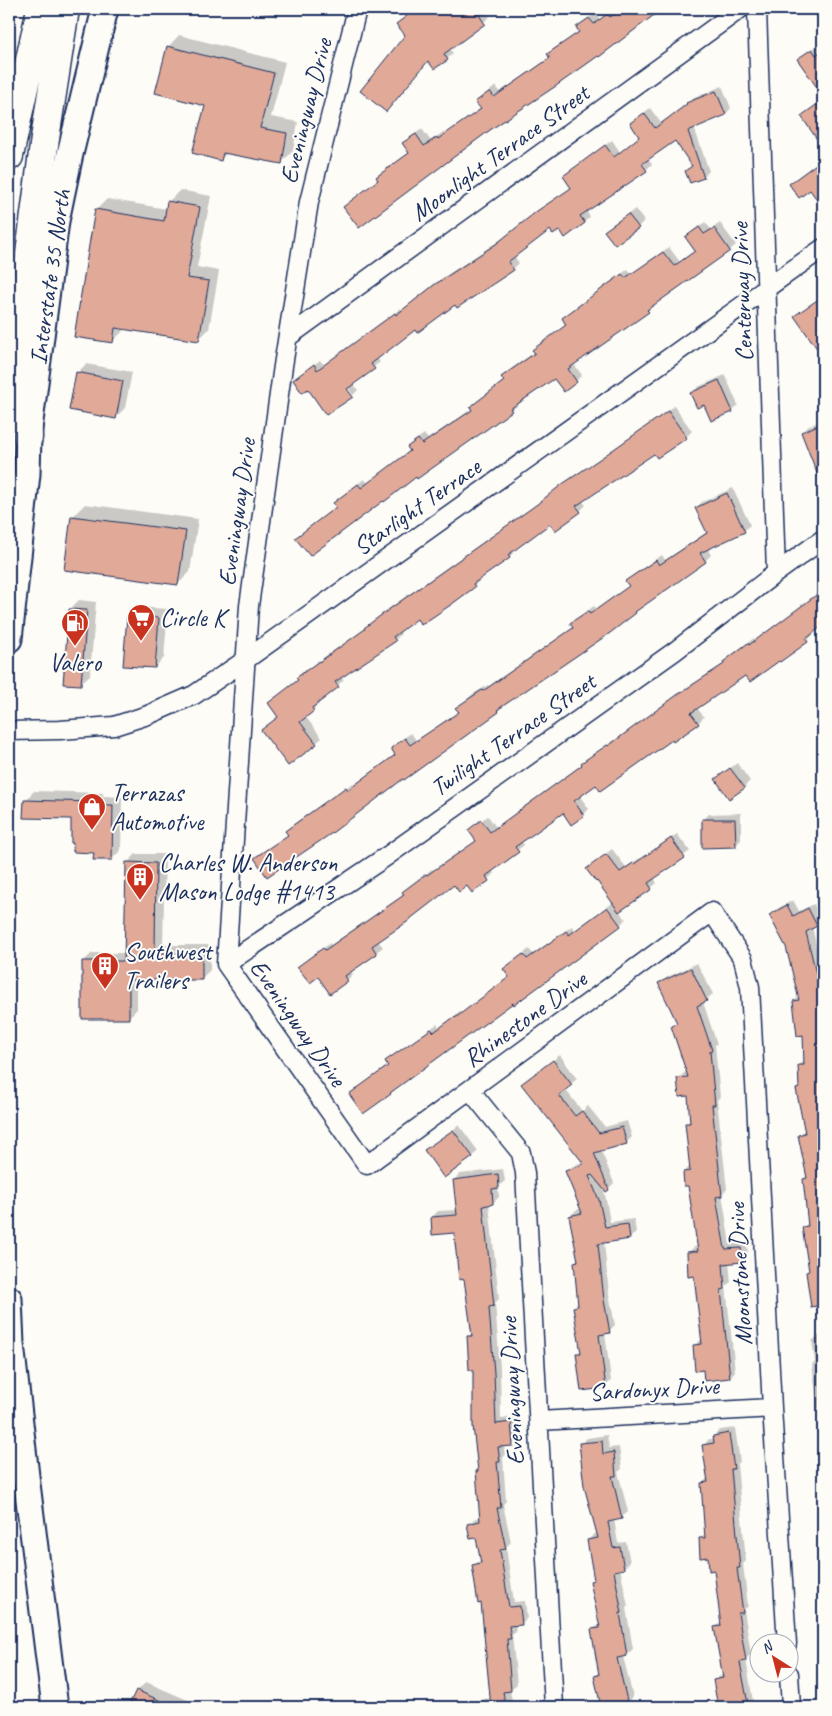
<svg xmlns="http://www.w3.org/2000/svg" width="832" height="1716" viewBox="0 0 832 1716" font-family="Caveat,sans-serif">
  <rect width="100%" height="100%" fill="#fdfcf7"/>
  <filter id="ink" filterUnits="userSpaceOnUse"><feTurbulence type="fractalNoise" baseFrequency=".02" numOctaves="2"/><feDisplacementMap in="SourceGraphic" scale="10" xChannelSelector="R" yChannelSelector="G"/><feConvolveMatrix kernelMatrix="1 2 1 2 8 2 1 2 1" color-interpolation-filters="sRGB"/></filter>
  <g filter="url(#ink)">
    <path fill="#0003" d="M247 9H284L277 17Z
      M416 9H484L490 17 449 48 453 53 447 59 407 35 398 24Z
      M614 9 617 12 622 9H660L599 56 598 54 529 102 359 227 344 207 379 179 377 178 383 172 410 152 404 143 410 137 422 129 431 141 443 132 445 135 481 108 477 102 483 96 496 86 500 92 551 57 549 54 555 48 580 31 578 28 595 13 600 19Z
      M179 35 285 62 271 117 298 122 293 151 281 163 227 153 221 159 206 105 168 47Z
      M818 44 823 50V82L818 86 799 59Z
      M722 86 731 108 726 114 694 127 709 171 703 177 675 139 648 159 652 164 646 170 586 211 590 217 584 222 560 229H550L514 256 519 263 513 269 455 303 415 329 377 358 380 362 353 383 358 390 353 395 345 383 308 387 294 380 320 360 324 365 401 308 402 310 441 279 503 238 572 187 564 176 612 140 620 152 640 136 631 123 650 108 661 123 694 98Z
      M823 99V138L820 141 802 116Z
      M823 158V196L818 199 810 188 790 184Z
      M180 190 211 196 197 267 219 271 209 329 198 340 124 328 123 331 112 342 96 210 107 199 167 209 169 201Z
      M635 209 644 221 638 227 606 231Z
      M705 222 711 229 720 223 736 245 730 250 653 304 648 311 573 363 582 375 576 381 564 390 554 378 511 410 416 475 297 538 337 506 335 503 340 497 364 479 368 483 411 450 409 447 414 441 424 434 428 439 472 409 471 407 477 401 505 380 502 377 508 371 535 352 567 324 605 286 628 269 631 274 669 247 680 262 696 250 686 237Z
      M823 295V355L796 317Z
      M86 364 132 372 125 408 116 417 77 373Z
      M725 375 738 405 732 411 692 393 698 387Z
      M674 406 692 431 686 437 654 452 582 501 586 505 580 511 550 522 514 549 515 551 509 557 479 579 480 580 474 586 417 617 399 631 401 634 395 640 341 677 344 680 317 702 319 704 305 716 322 738 316 743 279 716 269 703 299 680 298 678 303 672 365 629 391 607 543 500 568 480 612 451Z
      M823 420V482H822L803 432 809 426Z
      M733 488 750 525 744 531 707 548 711 555 705 561 504 705 498 711 262 853 289 834 286 831 292 825 353 783 354 785 396 754 392 748 398 742 411 733 416 740 428 733 459 711 457 708 473 694 488 685 489 686 574 627 572 623 577 618 594 606 597 609 630 585 627 581 633 575 662 555 665 560 707 532 696 508 702 502Z
      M85 504 198 519 190 572 178 584 73 516Z
      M823 590V624L811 633 813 635 807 641 780 661 779 659 746 674 697 708 704 717 698 723 596 783 579 795 589 809 583 815 563 811 521 841 524 845 492 870 494 874 472 891 467 884 454 883 378 941 383 947 351 971 353 974 347 980 318 975 299 967 330 943 331 945 405 894 404 892 410 886 432 869 434 870 477 840 470 830 476 824 488 816 496 827 583 764 589 758 614 740V741L685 689 725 663 730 656 754 638 756 640Z
      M79 600 96 602 90 675 80 684 70 609Z
      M137 607 168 609 164 658 155 667 128 616Z
      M737 763 750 781 744 787 716 779Z
      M34 791 103 793V796L122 797 121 850 112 859 95 852 72 818 25 801Z
      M741 813V840L735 846 703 820 709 814Z
      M677 834 690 851 654 878 657 883 651 888 619 911 626 919 620 925 396 1088 390 1094H351L389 1065 387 1062 393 1056 437 1024 440 1028 460 1012 461 1014 510 976 511 964 529 949 533 954 572 926 575 930 614 902 588 869 594 863 612 849 626 867 640 858 641 859Z
      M136 854H165L163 945H210V970L201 979H137V1009L128 1018 83 962 92 953H126L127 863Z
      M793 900 799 911 814 904 822 919 812 927 823 973V1450L812 1364 815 1362 812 1341 818 1336 823 1335 818 1305 807 1272 810 1269 804 1227 809 1222 804 1179 808 1175 800 1135 805 1129 798 1089 800 1087 799 1066 805 1060 804 1034 794 1001 799 996 788 947 771 915 777 909Z
      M697 963 713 994 703 1002 717 1044 715 1045 720 1097 717 1100 727 1189 722 1194 730 1244 747 1243 748 1255 742 1261 729 1262 731 1282 726 1286 735 1371 730 1377 705 1369 694 1346 702 1339 695 1275 688 1253 694 1247 699 1246 689 1184 684 1172 690 1166 687 1124 691 1119 689 1094 678 1079 684 1073 688 1072 673 1026 678 1021 660 984 666 978Z
      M560 1055 577 1079 565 1089 582 1111 588 1106 605 1127 627 1121 632 1137 626 1143 601 1150 614 1183 608 1189 601 1185 605 1194 610 1222 634 1219 636 1232 630 1238 604 1242 609 1294 615 1325 609 1331 605 1332 611 1381 605 1387 578 1354 582 1350 574 1307 579 1302 575 1262 578 1259 570 1216 576 1210 581 1209 567 1172 573 1166 584 1161 528 1079Z
      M459 1125 478 1151 472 1157 426 1151Z
      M503 1169 505 1181 498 1187 499 1197 493 1203 489 1204 499 1299 495 1303 500 1367 501 1419 516 1417 518 1439 512 1445H504L505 1455 503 1458 506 1501 503 1504 511 1542 506 1547 514 1602 525 1601 527 1618 521 1624H515L516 1632 512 1635 517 1684 510 1690 513 1707H477V1705L483 1699 491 1698 482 1602 474 1565 482 1559 477 1536 468 1525 474 1519 481 1517 477 1472 479 1470 474 1368 468 1337 473 1332 465 1278 455 1232 432 1217 438 1211 458 1210 454 1180 460 1174Z
      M735 1428 740 1462 737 1464 746 1561 743 1564 748 1606 744 1610 751 1654 746 1659 754 1707H720L715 1680 723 1674 715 1627 722 1621 715 1569 700 1539 706 1533 702 1484 708 1477 704 1445 709 1439H714V1436L720 1430Z
      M607 1435 609 1448 619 1447 622 1469 618 1472 628 1512 622 1517 614 1519 618 1543 626 1542 630 1562 624 1568H620L628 1606 626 1608 633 1649 627 1655 623 1656 633 1697 630 1700 632 1707H602L595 1676 599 1672 592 1630 600 1624 592 1582 595 1578 588 1540 594 1534H598L581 1444 587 1438Z
      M823 1451V1484L819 1455Z
      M823 1546V1564L821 1548Z
      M146 1682 204 1707H130L137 1691Z"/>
    <path fill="#e1a998" stroke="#1b2f5e" d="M416 9H475L485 24 444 54 448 60 434 69 428 61 386 112 360 91 405 35 396 24Z
      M622 9H662L599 57 598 56 556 86 490 130 359 228 343 207 378 180 376 177 409 153 402 143 416 134 424 146 437 137 438 139 481 109 475 102 490 91 494 97 550 58 547 54 579 32 576 27 589 18 594 24 607 14 610 17Z
      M167 46 274 73 260 128 287 133 282 164 223 153 221 161 192 153 205 106 155 93Z
      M812 49 816 55 823 50V96L797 59Z
      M716 91 726 115 688 131 704 178 690 183 685 171 692 166 675 141 642 164 647 171 580 216 585 223 565 238 560 230 553 235 550 230 508 262 514 270 457 308 455 305 417 333 415 330 371 364 375 369 347 389 353 397 326 415 308 389 302 393 293 380 314 364 317 370 395 313 396 315 434 285 496 244 537 211 571 188 563 176 605 145 614 157 639 137 630 123 644 113 655 128 687 104 686 103Z
      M823 100V148L801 116Z
      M823 159V208L810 190 799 198 789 184Z
      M167 201 200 207 187 278 209 281 199 341 115 328 113 343 74 337 95 209 164 221Z
      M628 214 639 228 615 245 604 231Z
      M699 227 704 234 714 228 730 251 647 310 649 312 568 369 577 382 564 392 554 379 510 409 512 411 483 432 417 479 416 477 384 502 383 501 310 556 295 538 336 507 333 503 358 484 361 488 410 451 407 447 418 439 422 444 472 410 470 407 504 381 501 377 535 353 532 350 566 325 562 318 622 274 625 278 663 252 674 266 695 251 685 237Z
      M823 296V357L794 316Z
      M76 372 123 381 116 419 69 410Z
      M719 380 733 412 711 421 704 405 697 408 690 393Z
      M668 411 687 438 657 458 654 454 576 506 581 512 555 531 550 524 508 555 510 558 473 584 475 587 452 604 421 625 417 619 393 637 396 641 335 682 339 687 312 708 314 711 300 722 317 744 288 766 261 730 278 717 268 703 298 680 296 678 319 661V662L365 629 364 628 384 613 536 505 561 485 604 456Z
      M823 423V486H822L801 432Z
      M727 493 745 532 700 553 706 562 635 612 636 613 610 633 497 710 499 712 404 780 403 779 332 833 267 877 254 858 288 835 285 831 346 787 348 790 395 755 391 748 405 738 410 745 459 712 455 708 482 690 483 691 573 628 570 623 588 611 590 614 629 586 625 581 656 560 659 565 707 533 695 508Z
      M71 516 186 531 178 585 64 570Z
      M823 590V625L806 639 808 642 780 662 779 661 750 682 745 676 691 713 699 724 673 742 672 740 600 791 596 785 574 801 584 816 571 825 563 813 515 847 519 852 486 876 489 881 472 893 467 886 459 892 454 885 410 919V920L372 946 377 954 345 976 348 981 330 994 318 977 310 983 297 967 323 948 325 950 404 895 402 892 426 874 427 875 476 841 468 830 481 820 490 832 582 765 581 763 607 745 608 746 677 695 724 664 723 662 748 643 749 645Z
      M69 609 87 610 81 685 63 684Z
      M127 616 159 618 155 668 123 666Z
      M730 768 745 788 729 799 715 779Z
      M24 800 94 802V805H113L112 860H93L94 853 73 852V843H71V819L23 818Z
      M702 819H735L736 847 702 848Z
      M671 838 685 858 648 883 652 889 619 912 597 881 596 882 586 869 606 854 620 872 633 863 634 864Z
      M126 862 156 863 155 953H202V980H129V1019H82V961H124Z
      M787 905 793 916 808 908 817 926 806 932 820 990 823 1012V1119H819L823 1141V1305L811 1307 806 1272 809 1271 802 1227 808 1226 803 1179 807 1178 798 1135 805 1133 796 1089 799 1088 798 1065H804L803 1035 797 1036 793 1001 799 1000 786 947 769 915Z
      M607 907 621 926 514 1005 513 1003 390 1093 391 1094 363 1114 349 1094 388 1066 385 1061 431 1029 434 1032 454 1017 455 1018 509 977 503 969 523 954 527 959 566 931 569 935Z
      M691 968 707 1001 697 1006 712 1050 710 1051 715 1105H712L722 1196 716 1197 725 1249 741 1248 742 1262 723 1264 725 1289 721 1290 730 1378 704 1381 703 1370 695 1371 693 1345 702 1344 694 1276 688 1277 687 1252 698 1251 688 1186H684L683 1172 690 1171 685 1123H690L688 1096 679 1097 677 1078 688 1077 671 1026 677 1023 658 983Z
      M553 1060 572 1085 559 1095 575 1116 582 1111 599 1133 622 1127 627 1144 594 1153 609 1190 606 1192 592 1175 589 1176 599 1200 605 1227 628 1224 630 1239 598 1244 604 1300 610 1333 599 1335 606 1388 581 1391 576 1353H581L573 1307 578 1306 574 1262 578 1261 569 1216 582 1213 565 1171 584 1164 521 1084Z
      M453 1130 473 1157 444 1178 424 1150Z
      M498 1174 499 1188 492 1189 493 1204 483 1206 494 1306 489 1307 494 1373 496 1424 511 1422 513 1446 498 1447 500 1462H497L501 1508H497L506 1549 500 1550 509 1607 520 1606 522 1625 509 1626 511 1639H507L511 1691 503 1692 506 1707H491L481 1603 478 1604 472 1565 481 1563 476 1538 470 1539 467 1524 480 1521 476 1471H478L473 1426V1370H469L467 1336H472L464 1279 459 1280 454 1233 432 1235 431 1217 457 1215 453 1180Z
      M729 1433 734 1469H731L740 1568H737L743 1613H738L746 1661 740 1662 748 1704 732 1707H718L713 1680 723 1678 714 1627 721 1626 714 1570 709 1571 708 1557 700 1558 699 1538H705L701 1483 708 1482 702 1445 714 1443 713 1436Z
      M602 1441 603 1454 614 1452 616 1476H612L622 1519 608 1522 613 1548 620 1547 624 1569 614 1571 622 1613H620L627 1656 617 1658 628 1705 616 1707H601L594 1676 599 1675 591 1629 600 1628 590 1581 594 1580 587 1540 598 1538 584 1486 579 1443Z
      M136 1690 175 1707H128Z"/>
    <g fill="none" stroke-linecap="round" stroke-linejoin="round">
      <defs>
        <path id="street" d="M357 9 309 202 283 366 249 606 226 964 367 1165 712 912 743 959 750 987 772 1408 787 1644
          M757 9 776 573
          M288 337 740 9
          M9 731 60 730 114 726 148 715 194 695 244 661 823 248
          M226 964 387 856 675 651 776 573 823 539
          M470 1090 521 1153 525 1173 554 1707
          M539 1421 772 1408
          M789 1674 791 1707"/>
        <path id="secondary" d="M9 639 27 474 28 437 56 221 70 154 105 9
          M9 1299 11 1344 26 1476 55 1707"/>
        <path id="highway" d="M9 156 41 9
          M28 437 25 356V319L29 261 44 145 65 9"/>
      </defs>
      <use href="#street" stroke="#1b2f5e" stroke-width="21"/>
      <use href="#secondary" stroke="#1b2f5e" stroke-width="29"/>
      <use href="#highway" stroke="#1b2f5e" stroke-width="31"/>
      <use href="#street" stroke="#fdfcf7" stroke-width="18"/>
      <use href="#secondary" stroke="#fdfcf7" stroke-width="25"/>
      <use href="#highway" stroke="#fdfcf7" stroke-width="28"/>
    </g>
  </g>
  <defs>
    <symbol id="supermarket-pin" viewBox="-11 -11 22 30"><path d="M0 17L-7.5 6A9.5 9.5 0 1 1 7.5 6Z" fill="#c8321e" stroke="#fdfcf7"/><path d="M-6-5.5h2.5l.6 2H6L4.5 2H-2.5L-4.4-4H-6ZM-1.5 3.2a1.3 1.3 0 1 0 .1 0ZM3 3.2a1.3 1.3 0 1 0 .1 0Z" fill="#fff"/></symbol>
    <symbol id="fuel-pin" viewBox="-11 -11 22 30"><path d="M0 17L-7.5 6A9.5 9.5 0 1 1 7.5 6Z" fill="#c8321e" stroke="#fdfcf7"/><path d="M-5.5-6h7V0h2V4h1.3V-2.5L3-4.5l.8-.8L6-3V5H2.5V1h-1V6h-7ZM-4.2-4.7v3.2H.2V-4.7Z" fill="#fff"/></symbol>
    <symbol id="shop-pin" viewBox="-11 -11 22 30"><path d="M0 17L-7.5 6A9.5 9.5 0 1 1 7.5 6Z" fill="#c8321e" stroke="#fdfcf7"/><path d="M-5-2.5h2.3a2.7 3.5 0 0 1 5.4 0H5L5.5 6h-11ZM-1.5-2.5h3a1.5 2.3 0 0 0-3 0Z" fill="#fff"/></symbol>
    <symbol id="building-pin" viewBox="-11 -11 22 30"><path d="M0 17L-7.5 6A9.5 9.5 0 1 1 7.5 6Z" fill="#c8321e" stroke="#fdfcf7"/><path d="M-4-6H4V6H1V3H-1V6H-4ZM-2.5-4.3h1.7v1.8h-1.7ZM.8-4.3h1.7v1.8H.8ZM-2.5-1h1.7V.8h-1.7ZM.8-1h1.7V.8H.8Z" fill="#fff"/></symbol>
  </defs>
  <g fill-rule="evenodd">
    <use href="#supermarket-pin" x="125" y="602" width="32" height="43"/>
    <use href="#fuel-pin" x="59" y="607" width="32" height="43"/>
    <use href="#shop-pin" x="76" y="791" width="32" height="43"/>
    <use href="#building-pin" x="124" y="861" width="32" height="43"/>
    <use href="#building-pin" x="89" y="950" width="32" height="43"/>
  </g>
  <g text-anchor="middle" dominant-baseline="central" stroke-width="4" stroke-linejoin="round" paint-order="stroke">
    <g font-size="25" fill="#1b2f5e" stroke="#fdfcf7">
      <text transform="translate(306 111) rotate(-76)">Eveningway Drive</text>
      <text transform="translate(500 153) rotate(-36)">Moonlight Terrace Street</text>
      <text transform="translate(50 277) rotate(-82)">Interstate 35 North</text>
      <text transform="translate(742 292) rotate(-92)">Centerway Drive</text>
      <text transform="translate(417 507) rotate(-35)">Starlight Terrace</text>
      <text transform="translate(237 512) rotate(-82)">Eveningway Drive</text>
      <text transform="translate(513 735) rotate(-35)">Twilight Terrace Street</text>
      <text transform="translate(525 1019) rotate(-36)">Rhinestone Drive</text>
      <text transform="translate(298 1023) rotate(55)">Eveningway Drive</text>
      <text transform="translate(740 1274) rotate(-93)">Moonstone Drive</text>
      <text transform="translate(654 1389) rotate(-3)">Sardonyx Drive</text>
      <text transform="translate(512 1391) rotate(-93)">Eveningway Drive</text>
    </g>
    <g font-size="25" fill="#1b2f5e" stroke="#fdfcf7" text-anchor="start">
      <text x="160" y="618">Circle K</text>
      <text x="75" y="663" text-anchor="middle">Valero</text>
      <text x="111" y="793">Terrazas<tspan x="111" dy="29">Automotive</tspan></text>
      <text x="159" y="863">Charles W. Anderson<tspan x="159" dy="29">Mason Lodge #1413</tspan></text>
      <text x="124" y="952">Southwest<tspan x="124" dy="29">Trailers</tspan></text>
    </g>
  </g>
  <rect width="832" height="1716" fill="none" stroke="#fdfcf7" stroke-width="30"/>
  <rect x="15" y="15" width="802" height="1686" fill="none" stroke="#1b2f5e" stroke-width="2" filter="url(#ink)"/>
  <g transform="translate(774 1658) rotate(324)"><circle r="24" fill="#fdfcf7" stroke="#a3aaba"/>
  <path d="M0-4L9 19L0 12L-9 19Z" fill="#c8321e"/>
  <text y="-8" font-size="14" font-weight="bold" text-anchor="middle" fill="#1b2f5e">N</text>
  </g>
</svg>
